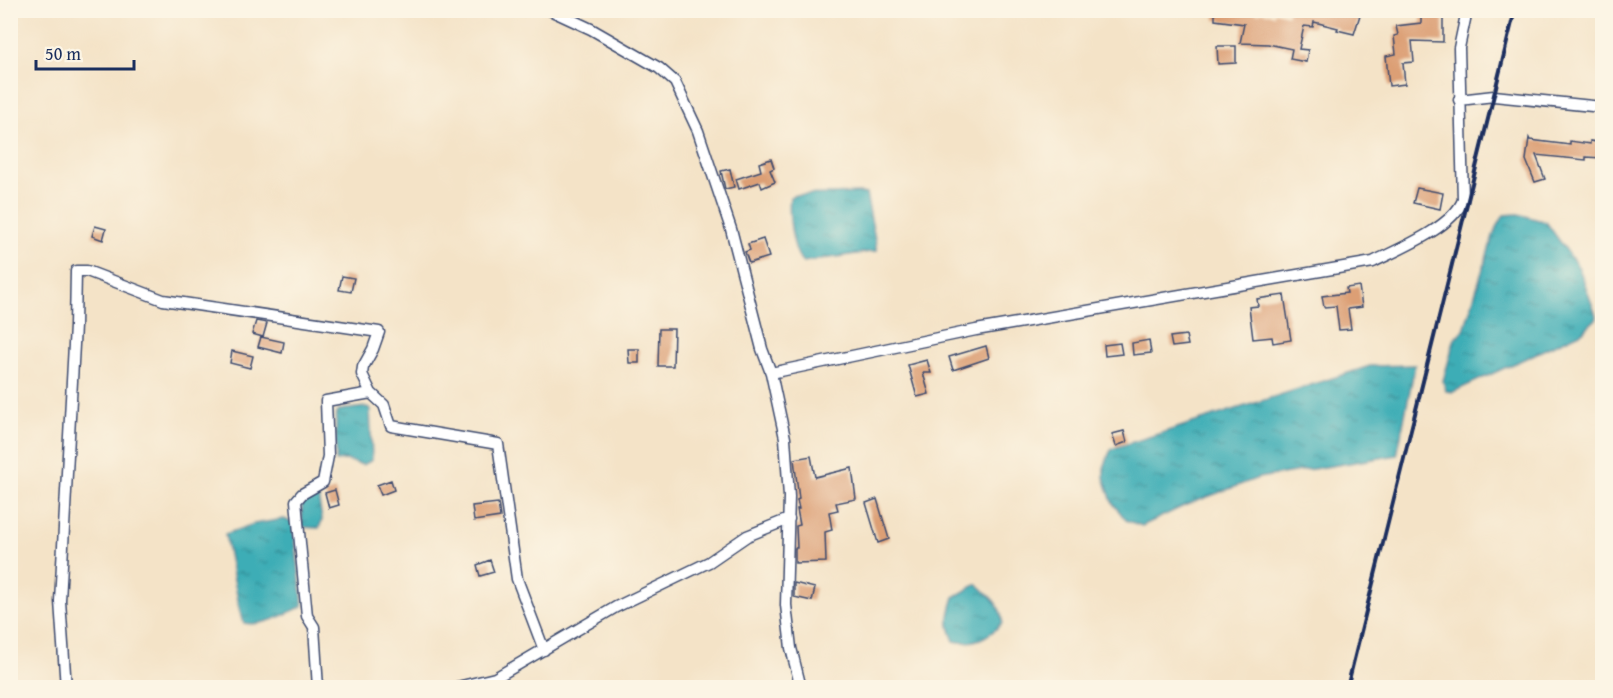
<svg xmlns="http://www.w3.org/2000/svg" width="1613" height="698" viewBox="0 0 1613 698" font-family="'Gentium Book Plus',serif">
  <defs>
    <pattern id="water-ripples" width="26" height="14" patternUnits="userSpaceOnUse" patternTransform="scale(1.5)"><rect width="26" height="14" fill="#3cadb6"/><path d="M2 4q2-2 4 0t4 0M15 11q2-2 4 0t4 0" fill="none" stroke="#328d97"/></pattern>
  </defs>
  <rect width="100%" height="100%" fill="#fcf5e5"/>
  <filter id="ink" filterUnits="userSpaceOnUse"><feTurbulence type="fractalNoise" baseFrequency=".0167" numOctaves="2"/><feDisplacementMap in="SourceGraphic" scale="12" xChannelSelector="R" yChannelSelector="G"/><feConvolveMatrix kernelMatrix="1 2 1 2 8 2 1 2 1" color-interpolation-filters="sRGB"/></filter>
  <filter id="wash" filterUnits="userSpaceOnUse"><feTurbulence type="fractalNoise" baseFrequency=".008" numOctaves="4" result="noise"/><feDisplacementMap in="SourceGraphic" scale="24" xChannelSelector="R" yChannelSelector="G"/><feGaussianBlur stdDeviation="1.35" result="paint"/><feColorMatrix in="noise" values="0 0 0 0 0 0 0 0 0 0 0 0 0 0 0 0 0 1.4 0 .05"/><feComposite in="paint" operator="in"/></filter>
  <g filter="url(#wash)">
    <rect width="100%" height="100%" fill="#f4e3c7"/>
    <path fill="url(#water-ripples)" stroke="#2c6e8a" stroke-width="1.5" d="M861 193 866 194 876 244V251L803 262C792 253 788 212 790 197L796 195Z
      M1518 214 1546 222 1579 268 1597 318 1582 332 1453 392 1446 391 1443 381 1455 338 1464 330 1494 233 1504 215Z
      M1415 365 1397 455 1258 478 1186 505 1142 526 1126 520 1112 502 1104 477V468L1111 449 1370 366Z
      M366 407 370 408 372 460 363 465 346 460 336 461V414L340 410Z
      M313 493 318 495 322 520 319 528 302 527V500Z
      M284 519 293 523 303 606C285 614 263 627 244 623L240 610 225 534 254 524Z
      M977 584C989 595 1003 606 1002 623 990 636 973 646 954 641 946 622 948 616 954 597Z"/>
    <g id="blocks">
      <path fill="#dc9f74" d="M1215 10H1240L1259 14 1260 12 1274 15 1275 12 1288 15 1289 10H1338L1360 15 1354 34 1337 30 1338 28 1314 22 1313 27 1304 26 1299 49 1308 50 1306 62 1290 59 1292 49 1268 44 1240 43 1244 24 1215 20Z
        M1421 10H1443V42L1412 41 1414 62 1403 63 1405 84 1389 86 1386 56 1396 54 1394 36 1398 35 1396 26 1421 23Z
        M1217 46H1236V63L1218 64Z
        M1529 138 1530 140 1570 145V141L1590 144V141L1602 143V158L1586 157V160L1536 155 1545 179 1535 182 1526 160Z
        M771 159 774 168 770 170 775 182 762 188 760 182 739 189 736 179 761 171 759 163Z
        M730 169 734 187 725 189 721 171Z
        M1417 188 1443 193 1440 209 1413 203Z
        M95 226 106 229 103 240 92 236Z
        M763 239 769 257 749 263 745 252 750 250 748 244Z
        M342 276 354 278 351 292 339 290Z
        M1359 286 1362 307 1348 309 1351 329 1339 330 1336 306 1324 307 1322 296 1347 293 1346 288Z
        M1284 295 1291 340 1273 343 1272 337 1253 339 1249 307 1258 306 1257 299Z
        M256 321 267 323 263 337 252 334Z
        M659 329H674L673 366H658Z
        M1186 335 1188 345 1172 347 1170 337Z
        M261 337 284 342 282 353 258 347Z
        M1149 340 1151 353 1133 355 1132 343Z
        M1120 343 1122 354 1105 356 1104 345Z
        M986 346 989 358 953 370 949 357Z
        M628 349H639V363H629Z
        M232 351 253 356 250 368 230 363Z
        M927 360 931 373H923L929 394 917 397 908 365Z
        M1124 431 1127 442 1116 446 1112 434Z
        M811 456 815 477 852 468 856 499 836 503 838 510 829 512 832 530 825 532 826 562 795 563V548H797L796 526 800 525 797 509H799L797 500 799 499 794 459Z
        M391 480 394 490 381 495 377 485Z
        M335 490 339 505 329 508 325 493Z
        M877 499 889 539 878 543 866 503Z
        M498 503 500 517 474 521 472 506Z
        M490 560 494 572 480 576 477 565Z
        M794 583 815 588 812 601 794 597Z"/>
    </g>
  </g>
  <g filter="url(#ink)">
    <use href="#blocks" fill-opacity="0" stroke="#3c4a6e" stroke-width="1.5"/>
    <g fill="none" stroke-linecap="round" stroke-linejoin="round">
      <defs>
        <path id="minor" d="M550 10 591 29 659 68 675 82 698 131 731 229 762 349 771 373 785 438 789 497 786 605 791 648 801 688
          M1459 100 1494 96 1602 107
          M771 373 976 330 1373 262C1399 249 1452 228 1463 200L1459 48 1467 10
          M66 688 60 601 75 326 76 271H87L163 300 379 332 373 349 363 367 362 374 371 393 384 405 391 426 498 444 517 579 544 650
          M318 688 314 627 307 616 296 501 302 494 323 482 328 456 326 401 371 393
          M453 688 495 678 616 607 709 562 747 536 789 519"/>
      </defs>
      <use href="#minor" stroke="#3c4a6e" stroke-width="13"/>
      <use href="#minor" stroke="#fff" stroke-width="10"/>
      <path stroke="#1b2f5e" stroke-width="4" d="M1347 688 1515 10"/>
    </g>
  </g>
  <rect width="1613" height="698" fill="none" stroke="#fcf5e5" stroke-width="36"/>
  <path d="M36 60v9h98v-9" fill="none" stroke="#1b2f5e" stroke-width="3"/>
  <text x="45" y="60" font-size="18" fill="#1b2f5e" stroke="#fcf5e5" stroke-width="4.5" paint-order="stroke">50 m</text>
</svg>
